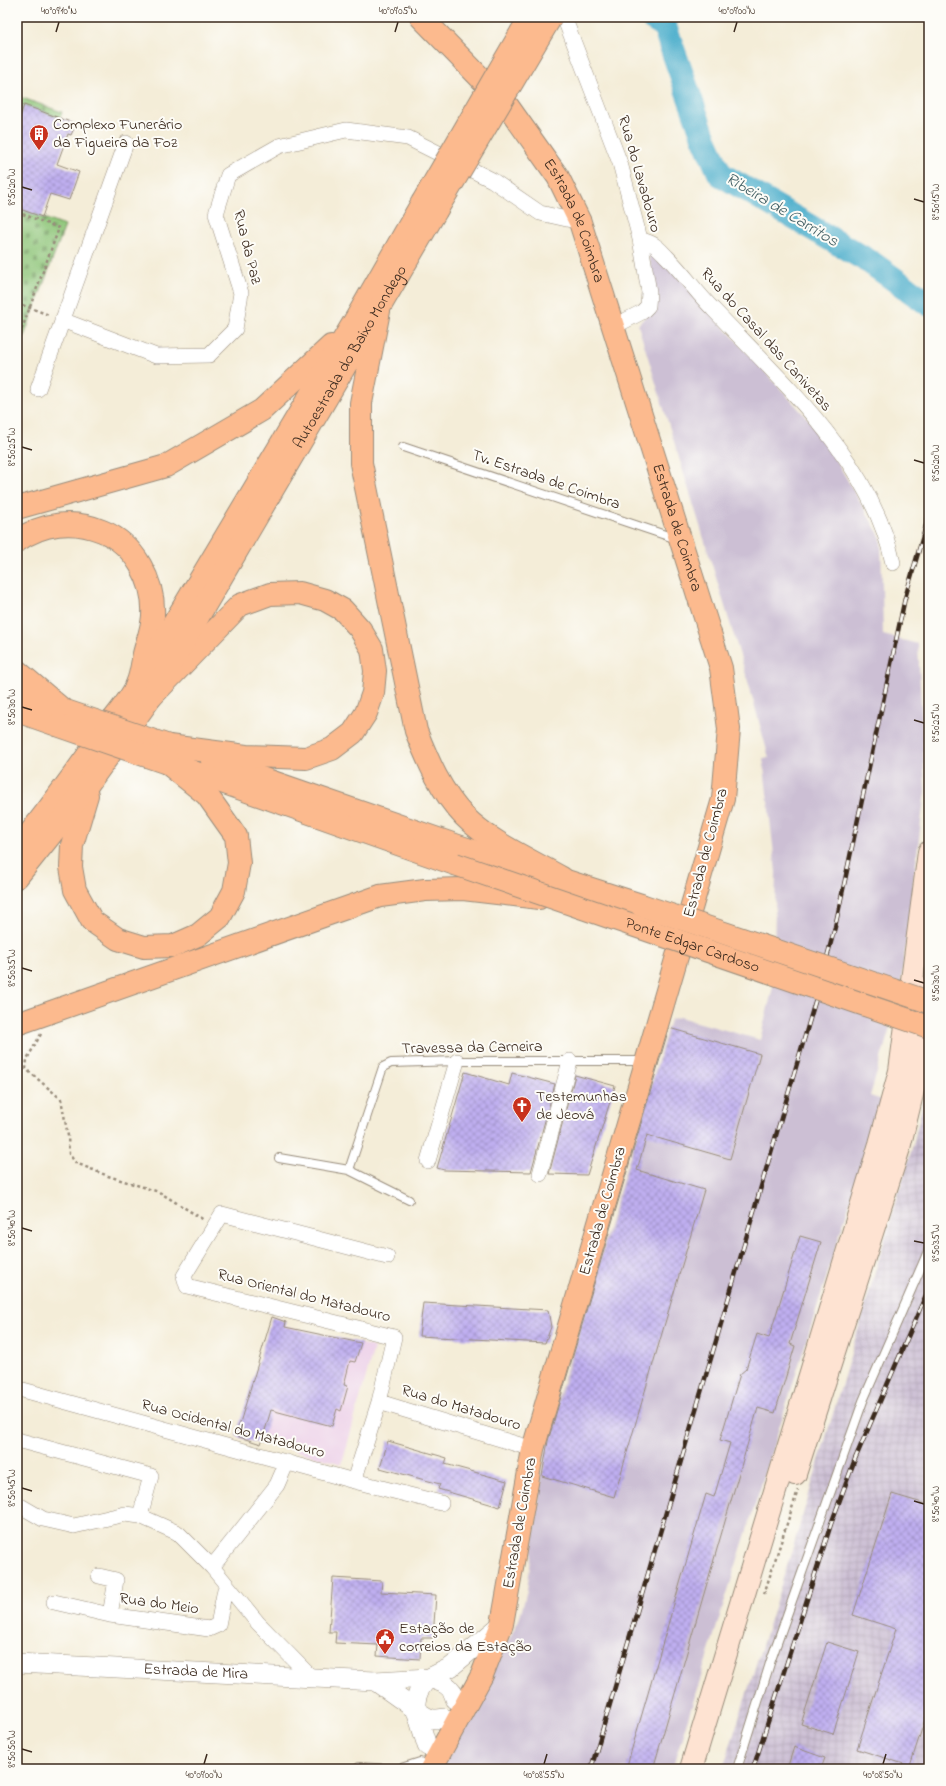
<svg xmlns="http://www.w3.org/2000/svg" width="946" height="1786" viewBox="0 0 946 1786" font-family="'Indie Flower',sans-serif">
  <defs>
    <pattern id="industrial-grid" width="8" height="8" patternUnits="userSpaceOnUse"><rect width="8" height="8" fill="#ccbfd4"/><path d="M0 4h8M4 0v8" fill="none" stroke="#b0a4b6"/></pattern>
    <pattern id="cemetery-stones" width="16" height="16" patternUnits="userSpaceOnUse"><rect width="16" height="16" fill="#8dc578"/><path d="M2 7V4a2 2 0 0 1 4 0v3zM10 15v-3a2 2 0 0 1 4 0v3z" fill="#74a062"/></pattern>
    <pattern id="building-cross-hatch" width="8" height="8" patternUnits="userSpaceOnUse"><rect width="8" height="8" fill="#bfaff0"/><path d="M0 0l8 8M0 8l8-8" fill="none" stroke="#9c8fc2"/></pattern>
  </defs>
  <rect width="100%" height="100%" fill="#fdfcf7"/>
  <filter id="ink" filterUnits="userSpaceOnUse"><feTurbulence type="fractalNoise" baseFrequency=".025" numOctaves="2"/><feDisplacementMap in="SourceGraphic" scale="8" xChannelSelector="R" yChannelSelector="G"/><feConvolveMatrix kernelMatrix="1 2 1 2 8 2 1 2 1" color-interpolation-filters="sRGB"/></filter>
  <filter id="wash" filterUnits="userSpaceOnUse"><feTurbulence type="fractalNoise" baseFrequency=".012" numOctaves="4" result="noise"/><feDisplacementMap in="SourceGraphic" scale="16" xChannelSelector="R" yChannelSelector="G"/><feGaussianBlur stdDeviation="0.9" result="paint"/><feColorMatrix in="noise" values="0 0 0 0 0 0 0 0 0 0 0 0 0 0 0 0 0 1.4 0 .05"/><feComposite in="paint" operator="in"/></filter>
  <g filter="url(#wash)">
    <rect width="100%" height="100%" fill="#f4edd8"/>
    <path fill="#edd1e9" d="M272 1317 286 1322 285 1326 374 1347 342 1464 262 1441V1444L236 1436Z"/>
    <path fill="url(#industrial-grid)" d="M929 1078V1769H723L798 1531 913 1145Z"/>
    <path fill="#ccbfd4" d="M648 252 659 256 819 431 881 538 883 635 918 644 925 791 899 997 870 1096 882 1100 672 1769H441L519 1620 527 1590 542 1476 552 1419 670 1020 679 1017 760 1040 773 987 776 872 763 758H769L747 678 638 325 658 302Z"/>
    <path fill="url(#cemetery-stones)" stroke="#64784b" d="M17 96 62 112 60 118 24 105 17 125Z
      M17 208 65 226 17 355Z"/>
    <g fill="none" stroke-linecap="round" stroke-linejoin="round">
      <path stroke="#4dafcc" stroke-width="25" d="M651 17 664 25 704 138 720 174 870 262 929 304"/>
    </g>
    <g id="blocks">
      <path fill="url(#building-cross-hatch)" d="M24 105 76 124 71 135 68 134 57 164 79 172 69 200 50 194 42 217 17 208V125Z
        M669 1028 760 1054 730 1159 647 1135 637 1170 704 1190 614 1497 542 1476 548 1441Z
        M465 1072 509 1085 512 1073 555 1084 531 1172 444 1170 437 1168Z
        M575 1075 615 1086 587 1175 549 1174Z
        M800 1236 821 1242 790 1344 795 1346 775 1413 758 1408 653 1769H626L706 1494 714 1497 730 1443 720 1440 740 1374 746 1369 757 1334 769 1338Z
        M423 1303 548 1310 551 1327 545 1343 419 1336Z
        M272 1317 286 1322 285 1327 361 1343 355 1362 350 1361 344 1385 348 1386 341 1411 337 1409 332 1426 271 1410 261 1444 236 1436Z
        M388 1441 447 1458 445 1464 507 1481 500 1507 438 1489 440 1484 380 1468Z
        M892 1494 929 1505V1707L910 1766 857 1749 896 1629 853 1615Z
        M333 1578 382 1581 381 1592 436 1595 433 1638H421L420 1659 377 1656 378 1645 335 1643 336 1632H329Z
        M827 1642 859 1652 833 1734 801 1724Z
        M794 1747 825 1758 821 1769H787Z"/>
    </g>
  </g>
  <g filter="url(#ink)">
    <use href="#blocks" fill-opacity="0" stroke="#988c7b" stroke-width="1"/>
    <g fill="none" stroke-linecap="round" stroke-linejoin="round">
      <defs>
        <path id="service" d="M403 447 677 539
          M279 1158 349 1170 409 1200
          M349 1170 383 1067 391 1063 457 1061H646
          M358 1769 359 1767 391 1769
          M398 1769 420 1762
          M737 1769 771 1660 863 1401 929 1249"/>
        <path id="minor" d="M564 17 620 163 640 239 649 292 648 306 642 312 613 327
          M640 239C644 241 650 242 654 245 659 248 663 253 667 257 684 274 697 293 713 309 783 383 871 460 893 563
          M62 320 156 356 209 355 235 329 241 293 216 214 228 175 279 146 346 130 408 138 492 180 540 213 580 222
          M38 389 126 143
          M428 1161 457 1061
          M540 1174 570 1061
          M23 1390 354 1481 379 1402 394 1337 187 1286 184 1276 222 1214 387 1257
          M379 1402 533 1449
          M17 1440 151 1476 140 1516
          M354 1481 441 1503
          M17 1504 43 1519 74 1526 125 1514 140 1516 178 1533 212 1567 258 1623 312 1678
          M212 1567 277 1485 287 1462
          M99 1576 116 1580 110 1615
          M54 1602 110 1615 209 1629 218 1625 226 1584"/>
        <g id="tertiary">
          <path id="s1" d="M17 1663 375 1681 429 1678 451 1667 502 1624"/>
          <path d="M375 1681 416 1710 427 1746"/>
          <path d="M444 1718C431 1721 426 1717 416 1710 415 1696 419 1688 429 1678 442 1682 452 1685 455 1699"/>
        </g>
        <path id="secondary" d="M795 1474 899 1148 916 1078 929 988
          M691 1769 880 1144 900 1071 929 852"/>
        <g id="primary">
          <path id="s2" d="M421 17 507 105 558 177 580 222 721 668 729 729 723 799 533 1449 502 1624 482 1675 431 1769"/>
          <path d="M17 541C42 523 73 519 102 531 135 544 155 582 153 616 152 629 147 642 144 654 142 664 141 675 137 684 133 696 118 713 110 724 80 767 49 809 17 850"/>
          <path d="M17 671 63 710"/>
          <path d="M17 693 49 705"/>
          <path d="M17 711 57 725"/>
          <path d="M212 761 461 847 641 905"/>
          <path d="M182 768 455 864"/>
          <path d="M87 795 72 845 71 867 75 890 92 921 118 939 144 947 173 946 198 935 220 917 234 891 239 863 236 836 207 795 167 763"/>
          <path d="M17 877 57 827 151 697 240 605 270 594 300 593 325 600 343 610 360 629 372 649 375 671 373 693 366 713 353 733 332 749 306 758 246 756 169 746"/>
          <path d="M17 1024 380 896 425 890 463 889 539 898"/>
        </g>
        <g id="motorway">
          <path d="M379 311 361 403V463L416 731C428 761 441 792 464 816 491 843 529 859 562 878"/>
          <path d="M17 508 166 466 262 410 331 346"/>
          <path d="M137 685 357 317 422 203"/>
          <path id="s3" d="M151 697 436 211"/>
        </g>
      </defs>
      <use href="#service" stroke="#988c7b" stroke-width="10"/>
      <use href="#minor" stroke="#988c7b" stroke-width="16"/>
      <use href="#tertiary" stroke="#988c7b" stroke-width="20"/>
      <use href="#secondary" stroke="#988c7b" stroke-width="24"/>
      <use href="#primary" stroke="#988c7b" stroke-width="24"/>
      <use href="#motorway" stroke="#988c7b" stroke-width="24"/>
      <path stroke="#988c7b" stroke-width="2.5" stroke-dasharray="3 3" stroke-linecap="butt" d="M17 103 20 104 17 113
        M17 212 59 228 17 342
        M17 303 49 315
        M41 1034 27 1059 26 1069 61 1099 68 1136 69 1154 76 1163 108 1176 159 1192 204 1220
        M764 1594 798 1490"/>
      <use href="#service" stroke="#fff" stroke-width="8"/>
      <use href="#minor" stroke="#fff" stroke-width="15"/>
      <use href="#tertiary" stroke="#fff" stroke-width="19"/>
      <use href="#secondary" stroke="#fee3d2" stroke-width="22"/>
      <use href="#primary" stroke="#fcba8e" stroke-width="22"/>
      <use href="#motorway" stroke="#fcba8e" stroke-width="22"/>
      <defs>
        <path id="rail" d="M591 1769 817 995 835 927 905 598 929 515
          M753 1769 831 1524 855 1459 929 1288"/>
      </defs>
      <use href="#rail" stroke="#3b2a1e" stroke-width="4.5"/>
      <use href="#rail" stroke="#fdfcf7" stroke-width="3" stroke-dasharray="9" stroke-linecap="butt"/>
      <defs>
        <g id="primary-bridge">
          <path d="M63 710 169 746"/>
          <path d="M57 725 167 763"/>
          <path id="s4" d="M455 864 929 1027"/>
          <path d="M641 905 929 1002"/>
        </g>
        <path id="motorway-bridge" d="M422 203 530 17
          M436 211 551 17"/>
      </defs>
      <use href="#primary-bridge" stroke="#988c7b" stroke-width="24" stroke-linecap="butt"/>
      <use href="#motorway-bridge" stroke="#988c7b" stroke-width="24" stroke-linecap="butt"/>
      <use href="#primary-bridge" stroke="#fcba8e" stroke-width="22"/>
      <use href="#motorway-bridge" stroke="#fcba8e" stroke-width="22"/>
    </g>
  </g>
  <path fill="none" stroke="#3b2a1e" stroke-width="1.5" d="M56 32 59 22M395 32 398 22M734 32 737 22M22 187 32 190M914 199 924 202M22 447 32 450M914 460 924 463M22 707 32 710M914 720 924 723M22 968 32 971M914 980 924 983M22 1228 32 1231M914 1241 924 1243M22 1488 32 1491M914 1501 924 1504M22 1749 32 1752M204 1764 207 1754M544 1764 547 1754M883 1764 886 1754"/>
  <defs>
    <symbol id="building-pin" viewBox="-11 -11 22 30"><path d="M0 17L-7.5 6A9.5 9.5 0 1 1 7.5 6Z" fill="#c8321e" stroke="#fdfcf7"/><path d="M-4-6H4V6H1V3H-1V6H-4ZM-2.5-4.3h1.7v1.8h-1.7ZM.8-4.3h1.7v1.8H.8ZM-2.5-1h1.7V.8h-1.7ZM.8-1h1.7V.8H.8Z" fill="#fff"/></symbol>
    <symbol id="church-pin" viewBox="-11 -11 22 30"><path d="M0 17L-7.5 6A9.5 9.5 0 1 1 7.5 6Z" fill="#c8321e" stroke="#fdfcf7"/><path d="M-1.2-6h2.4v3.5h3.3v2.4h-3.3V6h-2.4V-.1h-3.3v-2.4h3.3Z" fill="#fff"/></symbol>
    <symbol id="civic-pin" viewBox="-11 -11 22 30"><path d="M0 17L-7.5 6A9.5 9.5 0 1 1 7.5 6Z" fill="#c8321e" stroke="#fdfcf7"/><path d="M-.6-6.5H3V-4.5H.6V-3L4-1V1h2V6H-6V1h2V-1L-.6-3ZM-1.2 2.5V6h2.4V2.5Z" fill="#fff"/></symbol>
  </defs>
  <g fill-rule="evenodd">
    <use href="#building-pin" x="28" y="123" width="22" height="30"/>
    <use href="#church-pin" x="511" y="1095" width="22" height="30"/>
    <use href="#civic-pin" x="374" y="1627" width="22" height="30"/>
  </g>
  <g text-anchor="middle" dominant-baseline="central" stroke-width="4" stroke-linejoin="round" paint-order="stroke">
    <g font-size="16" fill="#3b2a1e" stroke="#fdfcf7" text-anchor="start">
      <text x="53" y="125">Complexo Funerário<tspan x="53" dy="18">da Figueira da Foz</tspan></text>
      <text x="536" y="1097">Testemunhas<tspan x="536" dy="18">de Jeová</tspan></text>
      <text x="399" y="1629">Estação de<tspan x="399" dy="18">correios da Estação</tspan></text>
    </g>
    <g font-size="16" fill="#3b2a1e" stroke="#fdfcf7">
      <text transform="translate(639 174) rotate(74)">Rua do Lavadouro</text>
      <text stroke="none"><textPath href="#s2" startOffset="258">Estrada de Coimbra</textPath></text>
      <text transform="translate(247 247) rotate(76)">Rua da Paz</text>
      <text transform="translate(766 340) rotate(48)">Rua do Casal das Canivetas</text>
      <text stroke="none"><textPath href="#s3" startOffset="394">Autoestrada do Baixo Mondego</textPath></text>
      <text transform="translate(546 480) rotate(19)">Tv. Estrada de Coimbra</text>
      <text stroke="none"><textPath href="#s2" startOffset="582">Estrada de Coimbra</textPath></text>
      <text transform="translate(706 853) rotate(-75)">Estrada de Coimbra</text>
      <text stroke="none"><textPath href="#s4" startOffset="251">Ponte Edgar Cardoso</textPath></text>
      <text transform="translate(472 1048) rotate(-1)">Travessa da Carneira</text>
      <text transform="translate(603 1211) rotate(-74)">Estrada de Coimbra</text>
      <text transform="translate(304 1296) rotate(14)">Rua Oriental do Matadouro</text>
      <text transform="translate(461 1408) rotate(17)">Rua do Matadouro</text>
      <text transform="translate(233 1429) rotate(15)">Rua Ocidental do Matadouro</text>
      <text transform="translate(520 1523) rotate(-80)">Estrada de Coimbra</text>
      <text transform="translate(159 1604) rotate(8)">Rua do Meio</text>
      <text stroke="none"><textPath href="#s1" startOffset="179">Estrada de Mira</textPath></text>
    </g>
    <g font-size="17" font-style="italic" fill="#425f64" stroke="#fdfcf7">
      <text transform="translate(782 210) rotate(31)">Ribeira de Carritos</text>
    </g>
  </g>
  <rect width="946" height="1786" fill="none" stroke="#fdfcf7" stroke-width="44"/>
  <rect x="22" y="22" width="902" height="1742" fill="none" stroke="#3b2a1e" stroke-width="1.5"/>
  <g font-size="10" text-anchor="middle" fill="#3b2a1e">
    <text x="59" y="14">40°09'10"N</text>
    <text x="398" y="14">40°09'05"N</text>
    <text x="737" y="14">40°09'00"N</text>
    <text transform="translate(11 187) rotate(-90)" y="4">8°50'20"W</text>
    <text transform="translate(935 202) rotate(-90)" y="4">8°50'15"W</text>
    <text transform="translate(11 447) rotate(-90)" y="4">8°50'25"W</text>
    <text transform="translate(935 463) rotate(-90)" y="4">8°50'20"W</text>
    <text transform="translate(11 707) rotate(-90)" y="4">8°50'30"W</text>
    <text transform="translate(935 723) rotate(-90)" y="4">8°50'25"W</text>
    <text transform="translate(11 968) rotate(-90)" y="4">8°50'35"W</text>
    <text transform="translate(935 983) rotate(-90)" y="4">8°50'30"W</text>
    <text transform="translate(11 1228) rotate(-90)" y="4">8°50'40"W</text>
    <text transform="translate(935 1243) rotate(-90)" y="4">8°50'35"W</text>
    <text transform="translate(11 1488) rotate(-90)" y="4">8°50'45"W</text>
    <text transform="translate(935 1504) rotate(-90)" y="4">8°50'40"W</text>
    <text transform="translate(11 1749) rotate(-90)" y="4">8°50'50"W</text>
    <text x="204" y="1778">40°09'00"N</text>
    <text x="544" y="1778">40°08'55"N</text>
    <text x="883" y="1778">40°08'50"N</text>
  </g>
</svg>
